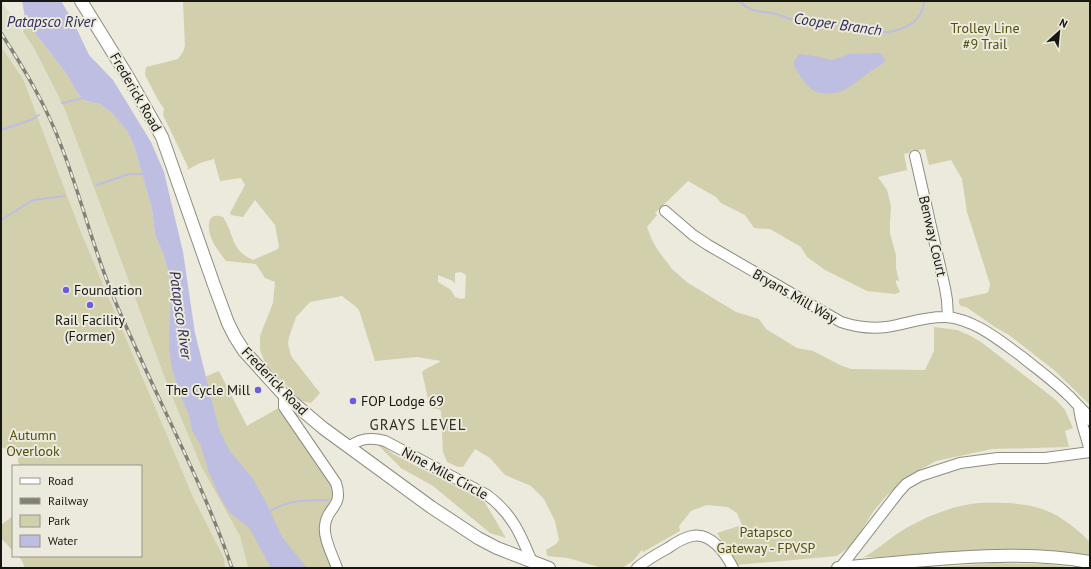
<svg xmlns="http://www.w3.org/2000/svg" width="1091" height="569" viewBox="0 0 1091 569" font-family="'PT Sans',sans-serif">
  <rect width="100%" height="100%" fill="#ebeadc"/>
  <path fill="#e0dfc9" d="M1 1 34 48 64 107 169 389 201 466 240 536 248 568H225L224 558 171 453 1 53Z"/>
  <path fill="#d2cfac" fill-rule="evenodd" d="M183 1H1090V405L1054 370 1009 335 995 327 966 307 961 306 959 304V299L987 293 989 290 990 284 967 212 962 179 951 160 929 165 925 149 904 154 907 170 878 177 887 190 891 206 890 223V234L896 255V268L899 281 896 280V283L900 292 895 294 867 291 825 270 807 257 801 247 770 229 754 228 745 215 721 203 716 197 688 181 655 213 657 215 647 227 652 240 657 249 672 269 688 283 736 312 759 319 766 329 797 348 813 351 840 365 851 369 925 370 934 351V327L957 330 969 335 981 342 1056 400 1065 410 1073 428 1065 431 1069 447 992 449 936 461 916 472 887 495 873 512 853 544 837 556 736 565 717 533 742 525 737 513 728 507 707 505 691 511 679 526 680 531 643 552 642 550 641 551 634 560 622 568H602L568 558 547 556 546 550 556 544 559 540 555 521 544 499 531 486 505 475 490 458 475 449 463 467H458L447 462 443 452 441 411 438 409 430 408 422 372C427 367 435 365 441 361L417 357 375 361 359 310 355 306 342 296 310 302 296 317 289 337 288 343 291 356 320 393 311 403 301 401 265 363 260 350V336L273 303 275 282 265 278 256 264 226 261C221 254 215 247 212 240 207 229 206 211 223 217 235 235 230 250 253 260L278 249 279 246 275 225 255 200 243 217 231 215 230 213 245 185 241 178 220 181 214 159 200 163 187 170 188 167 163 115 164 109 157 98 145 75 146 67 178 59 183 52 185 46ZM461 272 466 275 465 298 461 299 455 297 451 290 438 282V275L453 281 455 284V273Z
    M24 12 35 33 66 73 78 94 86 101 100 104 112 113 127 131 134 146 152 209 155 235 163 253 169 274 178 388 219 371 247 426 280 407 327 473 335 495 327 512 333 568H248L240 536 201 466 169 389 64 107 34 48 23 32Z
    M1 47 23 79 80 230 193 497 224 558 225 568H25L21 559 18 556H141V466H19L17 454 1 447Z
    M377 444 383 446 393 454 484 501 506 538 490 533 433 486 401 468Z
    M979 503C1030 502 1053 505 1090 542V557L1060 552 1002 549 878 557H864C875 551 884 543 894 536 919 519 949 506 979 503Z
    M13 516V551L1 538V525Z
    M992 563 1046 564 1077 568H930Z"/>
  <path fill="#bdbee1" d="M22 1H61L73 21 89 55 113 80 151 142 164 172 183 252 195 333 219 429 229 450 253 479 267 504 282 537 307 568H271L250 529 229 512 219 495 208 470 201 446 192 430 189 415 181 397 172 369 169 347 171 291 169 274 163 253 155 235 152 209 134 146 127 131 112 113 100 104 86 101 78 94 66 73 35 33 24 12Z
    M880 53 886 61C881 65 876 68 871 71 854 83 844 96 822 93 819 92 815 92 813 90 804 84 798 73 793 63L799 54 815 56 832 60 850 54Z"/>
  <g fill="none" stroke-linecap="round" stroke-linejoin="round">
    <path stroke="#bdbee1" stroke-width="2" d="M740 1C748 12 760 11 772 13 782 15 791 21 801 22 820 26 841 20 859 24 862 25 865 27 868 28 875 32 886 33 894 31 910 27 923 18 924 1
      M62 103 84 98
      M1 130 31 120 39 115
      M97 185 129 174H144
      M1 220 33 200 65 196
      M270 511C291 499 305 501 328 500"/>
    <defs>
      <path id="minor" d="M915 156 945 288 947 300 948 317
        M665 211 693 235 708 245 841 322C856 327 870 329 886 327 907 324 925 316 946 317 974 319 999 340 1021 356 1037 369 1054 381 1068 395 1072 398 1075 403 1079 406 1083 411 1087 413 1090 420
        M284 395V407L336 483C344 508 326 507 325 526 323 538 333 556 337 568
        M1079 407C1080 422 1087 437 1090 452
        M349 447C360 438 371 437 385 441L487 495C512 513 521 535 532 562
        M637 568C646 560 657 554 668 548 675 543 683 538 692 536 711 532 726 554 733 568
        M840 568 898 493 906 484 920 476 960 463 998 458H1045L1090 452"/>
      <path id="major" d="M81 1 128 77 162 137 214 285 228 323 235 337 244 351 284 395 323 428 431 507 478 538 497 548 549 568
        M838 568C919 561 1010 548 1090 562"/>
    </defs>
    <use href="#minor" stroke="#8e8d80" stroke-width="12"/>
    <use href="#major" stroke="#8e8d80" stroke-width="14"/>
    <use href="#minor" stroke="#fff" stroke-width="10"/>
    <use href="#major" stroke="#fff" stroke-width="12"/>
    <defs>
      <path id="rail" d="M1 33C25 70 47 107 62 148 81 197 93 248 113 296 151 388 200 475 232 568"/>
    </defs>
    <use href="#rail" stroke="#818177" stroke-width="3.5"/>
    <use href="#rail" stroke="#ebeadc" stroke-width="2" stroke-dasharray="6" stroke-linecap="butt"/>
  </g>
  <g fill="#6b5ed7" stroke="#ebeadc" stroke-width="1.5">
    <circle cx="66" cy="290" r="4"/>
    <circle cx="90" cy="305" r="4"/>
    <circle cx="258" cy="390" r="4"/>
    <circle cx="353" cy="401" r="4"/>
  </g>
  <g text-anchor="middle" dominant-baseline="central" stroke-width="4" stroke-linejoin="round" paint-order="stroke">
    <g font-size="14" fill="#564f11" stroke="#ebeadc">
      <text x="985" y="28">Trolley Line<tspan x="985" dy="16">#9 Trail</tspan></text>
      <text x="33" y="435">Autumn<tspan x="33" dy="16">Overlook</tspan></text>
      <text x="766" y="532">Patapsco<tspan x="766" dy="16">Gateway - FPVSP</tspan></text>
    </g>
    <g font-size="14" fill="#171712" stroke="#ebeadc">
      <text transform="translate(136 92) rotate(60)">Frederick Road</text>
      <text transform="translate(933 236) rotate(77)">Benway Court</text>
      <text transform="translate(795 296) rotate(30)">Bryans Mill Way</text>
      <text transform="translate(275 381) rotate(46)">Frederick Road</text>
      <text transform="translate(445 473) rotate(28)">Nine Mile Circle</text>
    </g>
    <g font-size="14" fill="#171712" stroke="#ebeadc" text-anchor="start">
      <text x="74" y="290">Foundation</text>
      <text x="90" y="320" text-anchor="middle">Rail Facility<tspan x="90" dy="16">(Former)</tspan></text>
      <text x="250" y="390" text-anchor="end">The Cycle Mill</text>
      <text x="361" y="401">FOP Lodge 69</text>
    </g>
    <g font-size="15" font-style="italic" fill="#2e2a58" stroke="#ebeadc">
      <text x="51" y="21">Patapsco River</text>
      <text transform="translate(838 24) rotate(8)">Cooper Branch</text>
      <text transform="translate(181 315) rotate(82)">Patapsco River</text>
    </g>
    <g font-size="15" letter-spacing="1" fill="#302f24" stroke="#ebeadc">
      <text x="418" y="424">GRAYS LEVEL</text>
    </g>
  </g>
  <rect width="1091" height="569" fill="none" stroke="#171712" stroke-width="4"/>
  <rect x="12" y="465" width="130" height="92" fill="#ebeadc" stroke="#96968b"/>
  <rect x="20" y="478" width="20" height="6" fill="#ffffff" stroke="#96968b"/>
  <text x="48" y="485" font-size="12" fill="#171712">Road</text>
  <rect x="20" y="498" width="20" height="6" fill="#818177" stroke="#96968b"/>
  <text x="48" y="505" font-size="12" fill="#171712">Railway</text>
  <rect x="20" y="515" width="20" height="12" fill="#d2cfac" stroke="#96968b"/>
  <text x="48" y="525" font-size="12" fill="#171712">Park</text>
  <rect x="20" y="535" width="20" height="12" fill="#bdbee1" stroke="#96968b"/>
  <text x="48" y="545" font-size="12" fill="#171712">Water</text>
  <g transform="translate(1059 32) rotate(27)" stroke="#ebeadc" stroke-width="3" paint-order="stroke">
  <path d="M0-3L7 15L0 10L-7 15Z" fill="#171712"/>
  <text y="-6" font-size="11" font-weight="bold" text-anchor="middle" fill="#171712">N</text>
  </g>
</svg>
